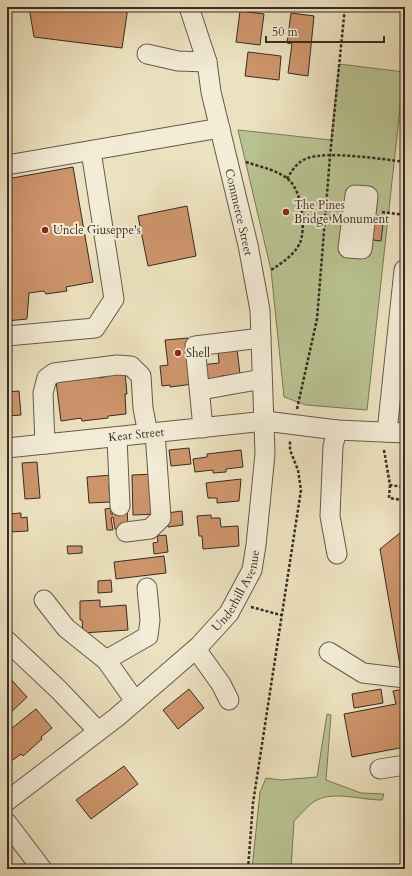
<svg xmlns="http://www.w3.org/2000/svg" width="412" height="876" font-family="Cardo,serif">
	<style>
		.green { fill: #b9c392; stroke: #78785c }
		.building { fill: #ce956c; stroke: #372c25 }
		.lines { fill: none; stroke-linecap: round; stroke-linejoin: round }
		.minor-casing { stroke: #645a4c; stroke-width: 21 }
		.path { stroke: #372c25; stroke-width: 2.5; stroke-dasharray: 3 2; stroke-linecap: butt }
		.minor { stroke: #f3ecd6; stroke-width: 19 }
		.poi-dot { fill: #8f2418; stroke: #f3ecd6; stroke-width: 1.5 }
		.labels { text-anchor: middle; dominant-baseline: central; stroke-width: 4; stroke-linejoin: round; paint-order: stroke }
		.poi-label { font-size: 12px; fill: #372c25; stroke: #f3ecd6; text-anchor: start }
		.street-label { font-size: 12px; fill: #372c25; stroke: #f3ecd6 }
	</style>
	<rect width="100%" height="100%" fill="#ede2c0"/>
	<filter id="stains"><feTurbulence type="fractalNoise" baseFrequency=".005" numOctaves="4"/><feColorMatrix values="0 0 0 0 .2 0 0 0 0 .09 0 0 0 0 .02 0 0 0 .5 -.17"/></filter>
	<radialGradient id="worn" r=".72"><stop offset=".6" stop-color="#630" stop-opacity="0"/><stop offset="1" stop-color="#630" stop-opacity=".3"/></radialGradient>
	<!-- green -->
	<path class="green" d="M339 64 404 72 367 410 306 405 284 397 271 270 238 130 331 140Z
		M327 714 331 715 326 780 361 793 384 794 382 800C362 800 334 791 317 800 309 804 301 814 294 821L291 869H252L260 792 266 778 281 780 317 777Z"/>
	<!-- building -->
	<path class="building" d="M29 7H128L122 48 34 37Z
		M240 11 264 14 260 45 236 42Z
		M291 13 314 16 308 76 288 73 292 44 287 43Z
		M248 52 281 56 279 80 245 76Z
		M73 167 93 282 66 287 67 291 46 294 44 291 29 293 27 319 7 321V179Z
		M187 206 196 256 148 266 138 216Z
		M369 215 384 216 381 241 366 239Z
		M188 338 193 384 170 387V385L162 386 160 366 168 365 165 340Z
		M237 349 240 374 221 376 222 384 203 386 201 365 219 363 218 351Z
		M125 373 127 394H125L126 414 108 416V418L82 421 81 418 61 421 56 381 72 379 73 380H79V378L99 376V378L105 377 104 375Z
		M19 391 21 415 7 416V392Z
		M189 448 191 464 171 466 169 450Z
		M241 450 243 467 226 469V472L213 473V470L195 472 193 459 207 457V454Z
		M37 462 40 498 25 499 22 463Z
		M154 474 157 514 133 515 132 475Z
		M112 475 113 485H109L110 502 89 503 87 477Z
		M241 479 239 501 217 503V498H208L206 483Z
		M111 508V514H113V509L127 508 128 527 115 529 113 517 111 518 113 530H107L105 509Z
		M182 511 183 525 168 527 167 513Z
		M21 513V518L27 517 28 531 9 532 8 514Z
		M211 515V518H220L221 527 238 526 239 546 203 549 202 536H199L197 516Z
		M405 529V670L401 671 380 549Z
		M166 535 168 552 154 554 153 543 158 542 157 536Z
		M67 546H82V553L68 554Z
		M164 556 166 573 116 579 114 562Z
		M111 580 112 592 98 593V581Z
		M100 600V607L126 605 128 630 83 633 82 620H80V601Z
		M7 675 27 697 7 716Z
		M189 689 204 708 178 729 163 710Z
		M381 689 383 703 354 708 352 694Z
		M405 689V747L352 757 344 714 396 704 393 691Z
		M36 709 52 728 41 737 42 739 23 756 21 754 10 762 7 758V732Z
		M124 766 138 784 91 819 76 800Z"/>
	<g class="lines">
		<defs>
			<g id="minor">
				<path d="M147 54 178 61 207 62"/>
				<path d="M7 165 220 128"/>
				<path d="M355 195 368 196 362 249 348 248Z"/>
				<path d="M7 336 95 328 114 299 91 151"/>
				<path d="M201 390 262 379"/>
				<path d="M203 428 195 346 261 338"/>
				<path d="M337 430 333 446 330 516 337 554"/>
				<path d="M387 432 404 270"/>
				<path d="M117 438 120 506"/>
				<path d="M45 444 43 393 47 378 54 373 117 365 131 366 141 376 143 408 148 434"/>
				<path id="s1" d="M7 448 265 421 337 430 405 433"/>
				<path d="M126 532 150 529 161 518 155 433"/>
				<path d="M44 600 66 628 106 660 135 701"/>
				<path d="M7 641 59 690 98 731"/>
				<path d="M196 649 221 684 229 700"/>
				<path d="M329 652 363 673 405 678"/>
				<path d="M106 660 148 636 150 620 147 588"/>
				<path d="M380 769 405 765"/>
				<path id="s2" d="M7 801 117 717 199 646 229 613 252 570 256 545 265 454 260 310 248 245 211 92 207 62 189 7"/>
				<path d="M7 823 42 869"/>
			</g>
		</defs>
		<!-- minor casing -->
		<use href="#minor" class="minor-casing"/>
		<!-- path -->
		<path class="path" d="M246 162C260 167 279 170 290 181 302 193 306 228 300 243 294 255 282 263 271 270
			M287 179C292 170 298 161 308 158 328 151 383 159 405 162
			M382 212 405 215
			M303 216 335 219
			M297 409 317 319 330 156 345 7
			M384 450 390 485 403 487 402 500 405 504
			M390 485 389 498 402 500
			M251 607 281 615
			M248 869 253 803 301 490 298 470 290 450V441"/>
		<!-- minor -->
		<use href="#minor" class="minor"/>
	</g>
	<!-- markers -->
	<g class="poi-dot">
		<circle cx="286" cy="212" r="4"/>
		<circle cx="45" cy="230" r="4"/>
		<circle cx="178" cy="353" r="4"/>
	</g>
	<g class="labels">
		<!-- poi labels -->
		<g class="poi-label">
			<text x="294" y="205">The Pines<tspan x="294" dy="14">Bridge Monument</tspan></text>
			<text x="53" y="230">Uncle Giuseppe's</text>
			<text x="186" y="353">Shell</text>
		</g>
		<!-- street labels -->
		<g class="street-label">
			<text transform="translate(239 212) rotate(77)">Commerce Street</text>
			<text stroke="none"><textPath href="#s1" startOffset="130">Kear Street</textPath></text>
			<text stroke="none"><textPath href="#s2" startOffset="315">Underhill Avenue</textPath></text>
		</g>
	</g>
	<!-- margin -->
	<rect width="412" height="876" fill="none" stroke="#ede2c0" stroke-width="24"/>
	<rect x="8" y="8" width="396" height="860" fill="none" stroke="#372c25" stroke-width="2"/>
	<rect x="12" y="12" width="388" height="852" fill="none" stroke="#372c25"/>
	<!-- scale -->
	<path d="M266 36v6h118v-6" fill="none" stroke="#372c25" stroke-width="2"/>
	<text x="272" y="36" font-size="12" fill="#372c25" stroke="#f3ecd6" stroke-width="3" paint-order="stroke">50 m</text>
	<rect width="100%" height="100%" filter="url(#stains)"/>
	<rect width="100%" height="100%" fill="url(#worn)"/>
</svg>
